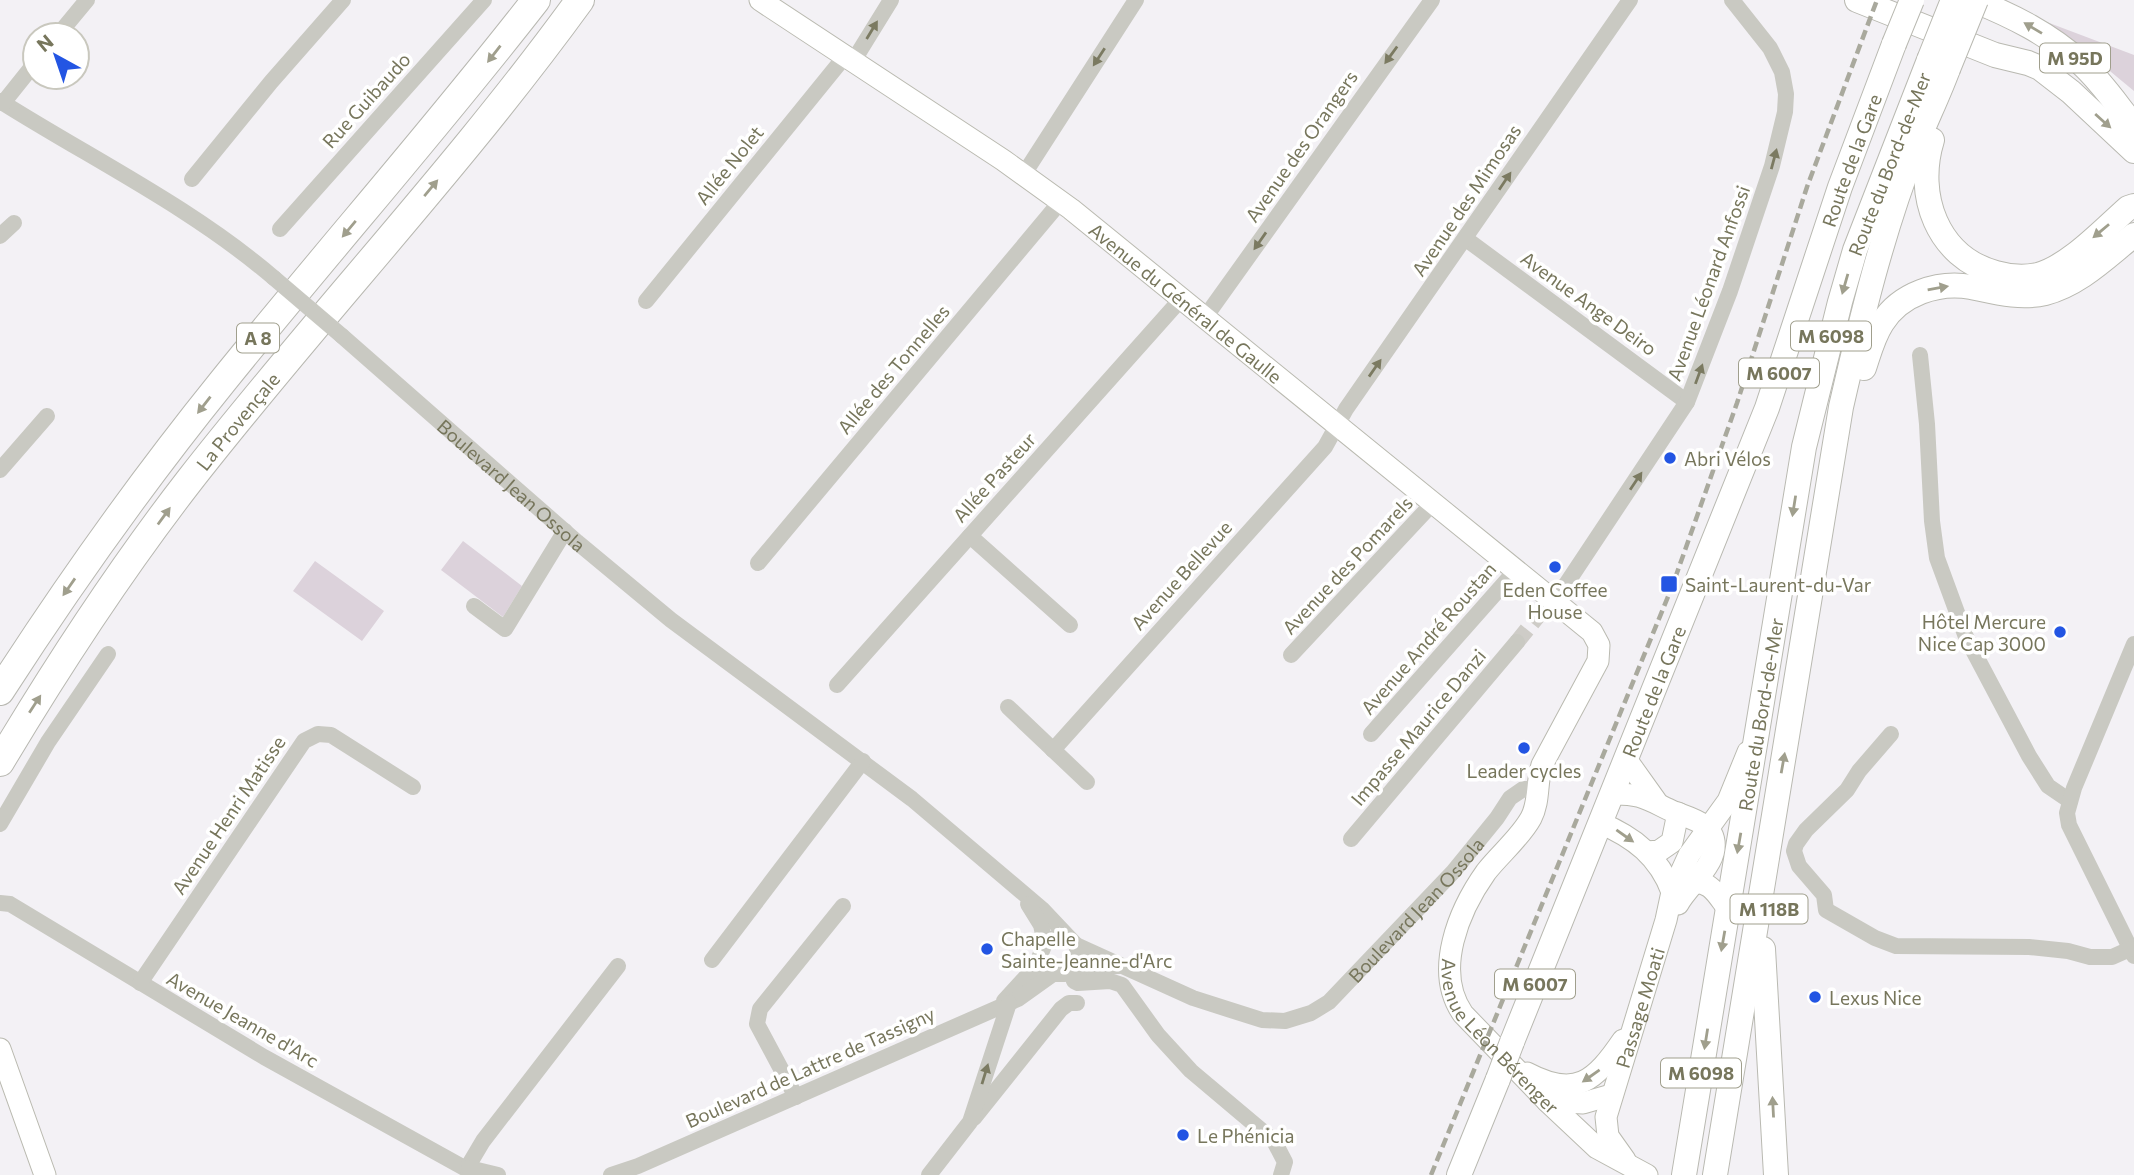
<svg xmlns="http://www.w3.org/2000/svg" width="2134" height="1175" font-family="Commissioner,sans-serif">
	<style>
		.green { fill: #dcd2db }
		.lines { fill: none; stroke-linecap: round; stroke-linejoin: round }
		.minor-tunnel { stroke: #ceccc7; stroke-width: 16; stroke-dasharray: 16 8; stroke-linecap: butt }
		.secondary-casing { stroke: #babab0; stroke-width: 23 }
		.primary-casing { stroke: #b9b9b1; stroke-width: 26 }
		.motorway-casing { stroke: #b8b8b1; stroke-width: 30 }
		.minor { stroke: #c9c9c2; stroke-width: 16 }
		.secondary { stroke: #fff; stroke-width: 21 }
		.primary { stroke: #fff; stroke-width: 24 }
		.motorway { stroke: #fff; stroke-width: 28 }
		.rail { stroke: #a9a99d; stroke-width: 4.5; stroke-dasharray: 10 5; stroke-linecap: butt }
		.primary-bridge-casing { stroke: #b9b9b1; stroke-width: 26; stroke-linecap: butt }
		.minor-bridge { stroke: #c9c9c2; stroke-width: 16 }
		.primary-bridge { stroke: #fff; stroke-width: 24 }
		.oneway { fill: #a09f8d }
		.oneway2 { fill: #7b7a61 }
		.poi-dot { fill: #2355e3; stroke: #fff; stroke-width: 2.5 }
		.labels { text-anchor: middle; dominant-baseline: central; stroke-width: 7; stroke-linejoin: round; paint-order: stroke }
		.shield { fill: #fff; stroke: #a09f8d; stroke-width: 2 }
		.shield-label { font-size: 18px; font-weight: bold; fill: #77765c }
		.street-label { font-size: 19px; fill: #77765c; stroke: #fff }
		.poi-label { font-size: 19px; fill: #77765c; stroke: #fff; text-anchor: start }
	</style>
	<rect width="100%" height="100%" fill="#f3f1f5"/>
	<!-- green -->
	<path class="green" d="M2044 21 2134 55V91L2070 38Z
		M463 541 522 586 503 617 441 570Z
		M315 561 384 611 362 641 293 591Z"/>
	<g class="lines">
		<!-- minor-tunnel -->
		<path class="minor-tunnel" d="M1517 642 1542 611"/>
		<defs>
			<g id="secondary">
				<path id="s3" d="M760 0 1003 160 1071 209 1592 632 1599 645 1598 661 1542 765C1536 783 1540 801 1531 818 1520 838 1500 854 1486 872 1459 910 1433 971 1463 1014L1547 1101 1597 1148 1647 1175"/>
				<path d="M1626 759 1656 801"/>
				<path d="M1611 794C1642 793 1648 800 1674 812 1692 819 1717 824 1714 849 1712 868 1687 887 1678 904"/>
				<path d="M1600 823C1634 837 1659 857 1672 892"/>
				<path d="M1648 852 1659 851 1672 842 1678 813"/>
				<path d="M1691 883C1711 880 1717 895 1728 909"/>
				<path d="M0 1049 45 1175"/>
				<path d="M1527 1073C1576 1099 1595 1081 1623 1040"/>
				<path d="M1547 1101 1583 1103 1611 1095"/>
				<path id="s4" d="M1625 1160 1608 1136 1606 1117 1666 920 1672 892 1689 855 1728 801 1748 752"/>
			</g>
			<g id="primary">
				<path d="M1857 0 1995 55 2028 63 2040 68 2071 92 2134 151"/>
				<path d="M1973 0C2013 16 2049 34 2081 63 2101 81 2117 105 2134 126"/>
				<path d="M1932 140C1915 195 1937 257 1996 273 2010 277 2024 278 2038 275 2070 266 2103 230 2128 208L2134 206"/>
				<path d="M1864 368C1869 353 1873 337 1882 323 1900 294 1938 281 1971 287 1995 292 2020 299 2045 293 2080 284 2107 256 2134 235"/>
				<path d="M1763 949 1776 1175"/>
				<path id="s5" d="M1512 1042 1767 408 1840 187 1894 44"/>
				<path d="M1459 1175 1498 1079"/>
				<path id="s6" d="M1684 1175 1804 447 1840 302 1855 250 1929 60"/>
				<path d="M1715 1175 1841 407C1861 320 1882 232 1915 148 1925 122 1938 96 1948 69"/>
			</g>
			<g id="motorway">
				<path d="M0 691C69 584 143 480 223 381 326 253 435 130 536 0"/>
				<path id="s7" d="M0 762C58 665 120 570 189 481 316 318 459 167 580 0"/>
			</g>
		</defs>
		<!-- secondary casing -->
		<use href="#secondary" class="secondary-casing"/>
		<!-- primary casing -->
		<use href="#primary" class="primary-casing"/>
		<!-- motorway casing -->
		<use href="#motorway" class="motorway-casing"/>
		<!-- minor -->
		<g class="minor">
			<path d="M58 35 87 0"/>
			<path d="M854 60 891 0"/>
			<path d="M0 101C92 159 191 207 274 278"/>
			<path d="M3 103 35 63"/>
			<path d="M1024 174 1136 0"/>
			<path d="M192 179 271 82 343 0"/>
			<path d="M280 229 484 0"/>
			<path d="M0 236 14 223"/>
			<path d="M1466 239 1687 402"/>
			<path d="M646 301 846 55"/>
			<path d="M1206 316 1432 0"/>
			<path id="s1" d="M342 336 577 542 671 620 912 799 1042 909 1076 945 1079 956 1075 968 1065 974H1053L1047 971 1040 957"/>
			<path d="M1920 355 1927 424 1932 521 1937 558 1966 637 2029 756 2048 786 2070 801"/>
			<path d="M0 470 47 416"/>
			<path d="M970 536 1070 625"/>
			<path d="M758 563 1061 201"/>
			<path d="M1555 601 1687 402 1730 291 1772 166 1785 112 1786 94 1782 72 1770 48 1732 0"/>
			<path d="M474 606 505 629 565 531"/>
			<path d="M2134 644 2074 788 2067 813 2069 825 2134 956"/>
			<path d="M1291 655 1433 503"/>
			<path d="M837 685 1182 298"/>
			<path d="M1008 707 1087 782"/>
			<path d="M1371 734 1516 570"/>
			<path d="M1891 734 1859 771 1847 790 1806 830 1796 844 1794 851 1799 866 1824 895 1826 910 1875 938 1896 946 2029 947 2068 951 2090 957H2112L2130 949"/>
			<path d="M1053 750 1325 447 1346 409 1630 0"/>
			<path d="M0 824 48 742 108 654"/>
			<path d="M1351 839 1517 642"/>
			<path d="M0 903 10 904 20 910 264 1057 477 1175"/>
			<path d="M1028 904 1041 925 1045 943"/>
			<path id="s2" d="M1076 945 1193 998 1262 1020 1285 1021 1311 1013 1329 1002 1453 872 1497 818 1510 798 1523 789H1536"/>
			<path d="M712 960 863 761"/>
			<path d="M1075 968 1119 966"/>
			<path d="M1071 972 1074 981 1078 983 1110 981 1122 985 1158 1035 1191 1071 1274 1141 1285 1162 1281 1175"/>
			<path d="M140 983 304 741 318 734 331 735 413 787"/>
			<path d="M1004 1001 1036 966 1045 943 1056 937 1069 939"/>
			<path d="M796 1097 757 1024 760 1009 843 906"/>
			<path d="M974 1118 1061 1009 1069 1003H1077"/>
			<path d="M467 1168 483 1141 618 966"/>
			<path d="M469 1168 498 1175"/>
			<path d="M611 1175 638 1166 1018 999 1053 974"/>
			<path d="M929 1175 970 1122 1009 1003"/>
		</g>
		<!-- secondary -->
		<use href="#secondary" class="secondary"/>
		<!-- primary -->
		<use href="#primary" class="primary"/>
		<!-- motorway -->
		<use href="#motorway" class="motorway"/>
		<!-- rail -->
		<path class="rail" d="M1431 1175 1672 587 1737 403 1807 187 1877 0"/>
		<defs>
			<path id="primary-bridge" d="M1894 44 1912 0
				M1929 60 1953 0
				M1948 69 1976 0
				M1498 1079 1512 1042"/>
		</defs>
		<!-- primary-bridge casing -->
		<use href="#primary-bridge" class="primary-bridge-casing"/>
		<!-- minor-bridge -->
		<path class="minor-bridge" d="M274 278 342 336"/>
		<!-- primary-bridge -->
		<use href="#primary-bridge" class="primary-bridge"/>
	</g>
	<!-- one-way arrows -->
	<defs><path id="oneway-solid" d="M-6-.8H1V-3.2L6.5 0L1 3.2V.8H-6Z" transform="scale(1.75)"/></defs>
	<g class="oneway">
		<use href="#oneway-solid" transform="translate(2033 28) rotate(-149)"/>
		<use href="#oneway-solid" transform="translate(494 54) rotate(128)"/>
		<use href="#oneway-solid" transform="translate(2103 121) rotate(42)"/>
		<use href="#oneway-solid" transform="translate(431 188) rotate(-50)"/>
		<use href="#oneway-solid" transform="translate(349 229) rotate(130)"/>
		<use href="#oneway-solid" transform="translate(2101 231) rotate(140)"/>
		<use href="#oneway-solid" transform="translate(1845 284) rotate(106)"/>
		<use href="#oneway-solid" transform="translate(1938 288) rotate(-10)"/>
		<use href="#oneway-solid" transform="translate(204 405) rotate(128)"/>
		<use href="#oneway-solid" transform="translate(1794 506) rotate(99)"/>
		<use href="#oneway-solid" transform="translate(164 516) rotate(-54)"/>
		<use href="#oneway-solid" transform="translate(69 587) rotate(125)"/>
		<use href="#oneway-solid" transform="translate(35 704) rotate(-57)"/>
		<use href="#oneway-solid" transform="translate(1783 763) rotate(-80)"/>
		<use href="#oneway-solid" transform="translate(1625 836) rotate(35)"/>
		<use href="#oneway-solid" transform="translate(1739 843) rotate(100)"/>
		<use href="#oneway-solid" transform="translate(1723 941) rotate(100)"/>
		<use href="#oneway-solid" transform="translate(1706 1039) rotate(99)"/>
		<use href="#oneway-solid" transform="translate(1591 1076) rotate(145)"/>
		<use href="#oneway-solid" transform="translate(1773 1107) rotate(-93)"/>
	</g>
	<g class="oneway2">
		<use href="#oneway-solid" transform="translate(872 30) rotate(-59)"/>
		<use href="#oneway-solid" transform="translate(1391 55) rotate(126)"/>
		<use href="#oneway-solid" transform="translate(1099 57) rotate(123)"/>
		<use href="#oneway-solid" transform="translate(1774 159) rotate(-75)"/>
		<use href="#oneway-solid" transform="translate(1505 181) rotate(-56)"/>
		<use href="#oneway-solid" transform="translate(1260 241) rotate(125)"/>
		<use href="#oneway-solid" transform="translate(1375 368) rotate(-55)"/>
		<use href="#oneway-solid" transform="translate(1699 374) rotate(-70)"/>
		<use href="#oneway-solid" transform="translate(1636 481) rotate(-56)"/>
		<use href="#oneway-solid" transform="translate(985 1074) rotate(-73)"/>
	</g>
	<!-- markers -->
	<g class="poi-dot">
		<circle cx="1670" cy="458" r="7"/>
		<circle cx="1555" cy="567" r="7"/>
		<rect x="1660" y="575" width="18" height="18" rx="3.5"/>
		<circle cx="2060" cy="632" r="7"/>
		<circle cx="1524" cy="748" r="7"/>
		<circle cx="987" cy="949" r="7"/>
		<circle cx="1815" cy="997" r="7"/>
		<circle cx="1183" cy="1135" r="7"/>
	</g>
	<g class="labels">
		<!-- shield labels -->
		<g class="shield">
			<rect x="2040" y="43.5" width="70" height="29" rx="5"/>
			<rect x="1791" y="321.5" width="80" height="29" rx="5"/>
			<rect x="237" y="323.5" width="42" height="29" rx="5"/>
			<rect x="1739" y="358.5" width="80" height="29" rx="5"/>
			<rect x="1730.5" y="894.5" width="77" height="29" rx="5"/>
			<rect x="1495" y="969.5" width="80" height="29" rx="5"/>
			<rect x="1661" y="1058.5" width="80" height="29" rx="5"/>
		</g>
		<g class="shield-label">
			<text x="2075" y="58">M 95D</text>
			<text x="1831" y="336">M 6098</text>
			<text x="258" y="338">A 8</text>
			<text x="1779" y="373">M 6007</text>
			<text x="1769" y="909">M 118B</text>
			<text x="1535" y="984">M 6007</text>
			<text x="1701" y="1073">M 6098</text>
		</g>
		<!-- street labels -->
		<g class="street-label">
			<text transform="translate(366 100) rotate(-48)">Rue Guibaudo</text>
			<text transform="translate(1301 146) rotate(-55)">Avenue des Orangers</text>
			<text stroke="none"><textPath href="#s5" startOffset="945">Route de la Gare</textPath></text>
			<text stroke="none"><textPath href="#s6" startOffset="1034">Route du Bord-de-Mer</textPath></text>
			<text transform="translate(729 165) rotate(-51)">Allée Nolet</text>
			<text transform="translate(1466 200) rotate(-56)">Avenue des Mimosas</text>
			<text transform="translate(1708 283) rotate(-70)">Avenue Léonard Anfossi</text>
			<text stroke="none"><textPath href="#s3" startOffset="523">Avenue du Général de Gaulle</textPath></text>
			<text transform="translate(1589 303) rotate(36)">Avenue Ange Deiro</text>
			<text transform="translate(893 369) rotate(-50)">Allée des Tonnelles</text>
			<text stroke="none"><textPath href="#s7" startOffset="416">La Provençale</textPath></text>
			<text transform="translate(994 477) rotate(-48)">Allée Pasteur</text>
			<text stroke="none"><textPath href="#s1" startOffset="226">Boulevard Jean Ossola</textPath></text>
			<text transform="translate(1347 565) rotate(-47)">Avenue des Pomarels</text>
			<text transform="translate(1181 575) rotate(-48)">Avenue Bellevue</text>
			<text transform="translate(1428 638) rotate(-49)">Avenue André Roustan</text>
			<text stroke="none"><textPath href="#s5" startOffset="378">Route de la Gare</textPath></text>
			<text stroke="none"><textPath href="#s6" startOffset="467">Route du Bord-de-Mer</textPath></text>
			<text transform="translate(1418 727) rotate(-50)">Impasse Maurice Danzi</text>
			<text transform="translate(228 815) rotate(-56)">Avenue Henri Matisse</text>
			<text stroke="none"><textPath href="#s2" startOffset="399">Boulevard Jean Ossola</textPath></text>
			<text stroke="none"><textPath href="#s4" startOffset="163">Passage Moati</textPath></text>
			<text transform="translate(243 1019) rotate(30)">Avenue Jeanne d'Arc</text>
			<text stroke="none"><textPath href="#s3" startOffset="1510">Avenue Léon Bérenger</textPath></text>
			<text transform="translate(810 1067) rotate(-24)">Boulevard de Lattre de Tassigny</text>
		</g>
		<!-- poi labels -->
		<g class="poi-label">
			<text x="1684" y="458">Abri Vélos</text>
			<text x="1685" y="584">Saint-Laurent-du-Var</text>
			<text x="1555" y="589" text-anchor="middle">Eden Coffee<tspan x="1555" dy="22">House</tspan></text>
			<text x="2046" y="621" text-anchor="end">Hôtel Mercure<tspan x="2046" dy="22">Nice Cap 3000</tspan></text>
			<text x="1524" y="770" text-anchor="middle">Leader cycles</text>
			<text x="1001" y="938">Chapelle<tspan x="1001" dy="22">Sainte-Jeanne-d'Arc</tspan></text>
			<text x="1829" y="997">Lexus Nice</text>
			<text x="1197" y="1135">Le Phénicia</text>
		</g>
	</g>
	<!-- north arrow -->
	<g transform="translate(56 56) rotate(320)"><circle r="33" fill="#ffffff" stroke="#c9c8be" stroke-width="2"/>
	<path d="M0-5L12 26L0 18L-12 26Z" fill="#2355e3"/>
	<text y="-10" font-size="19" font-weight="bold" text-anchor="middle" fill="#77765c">N</text>
	</g>
</svg>
